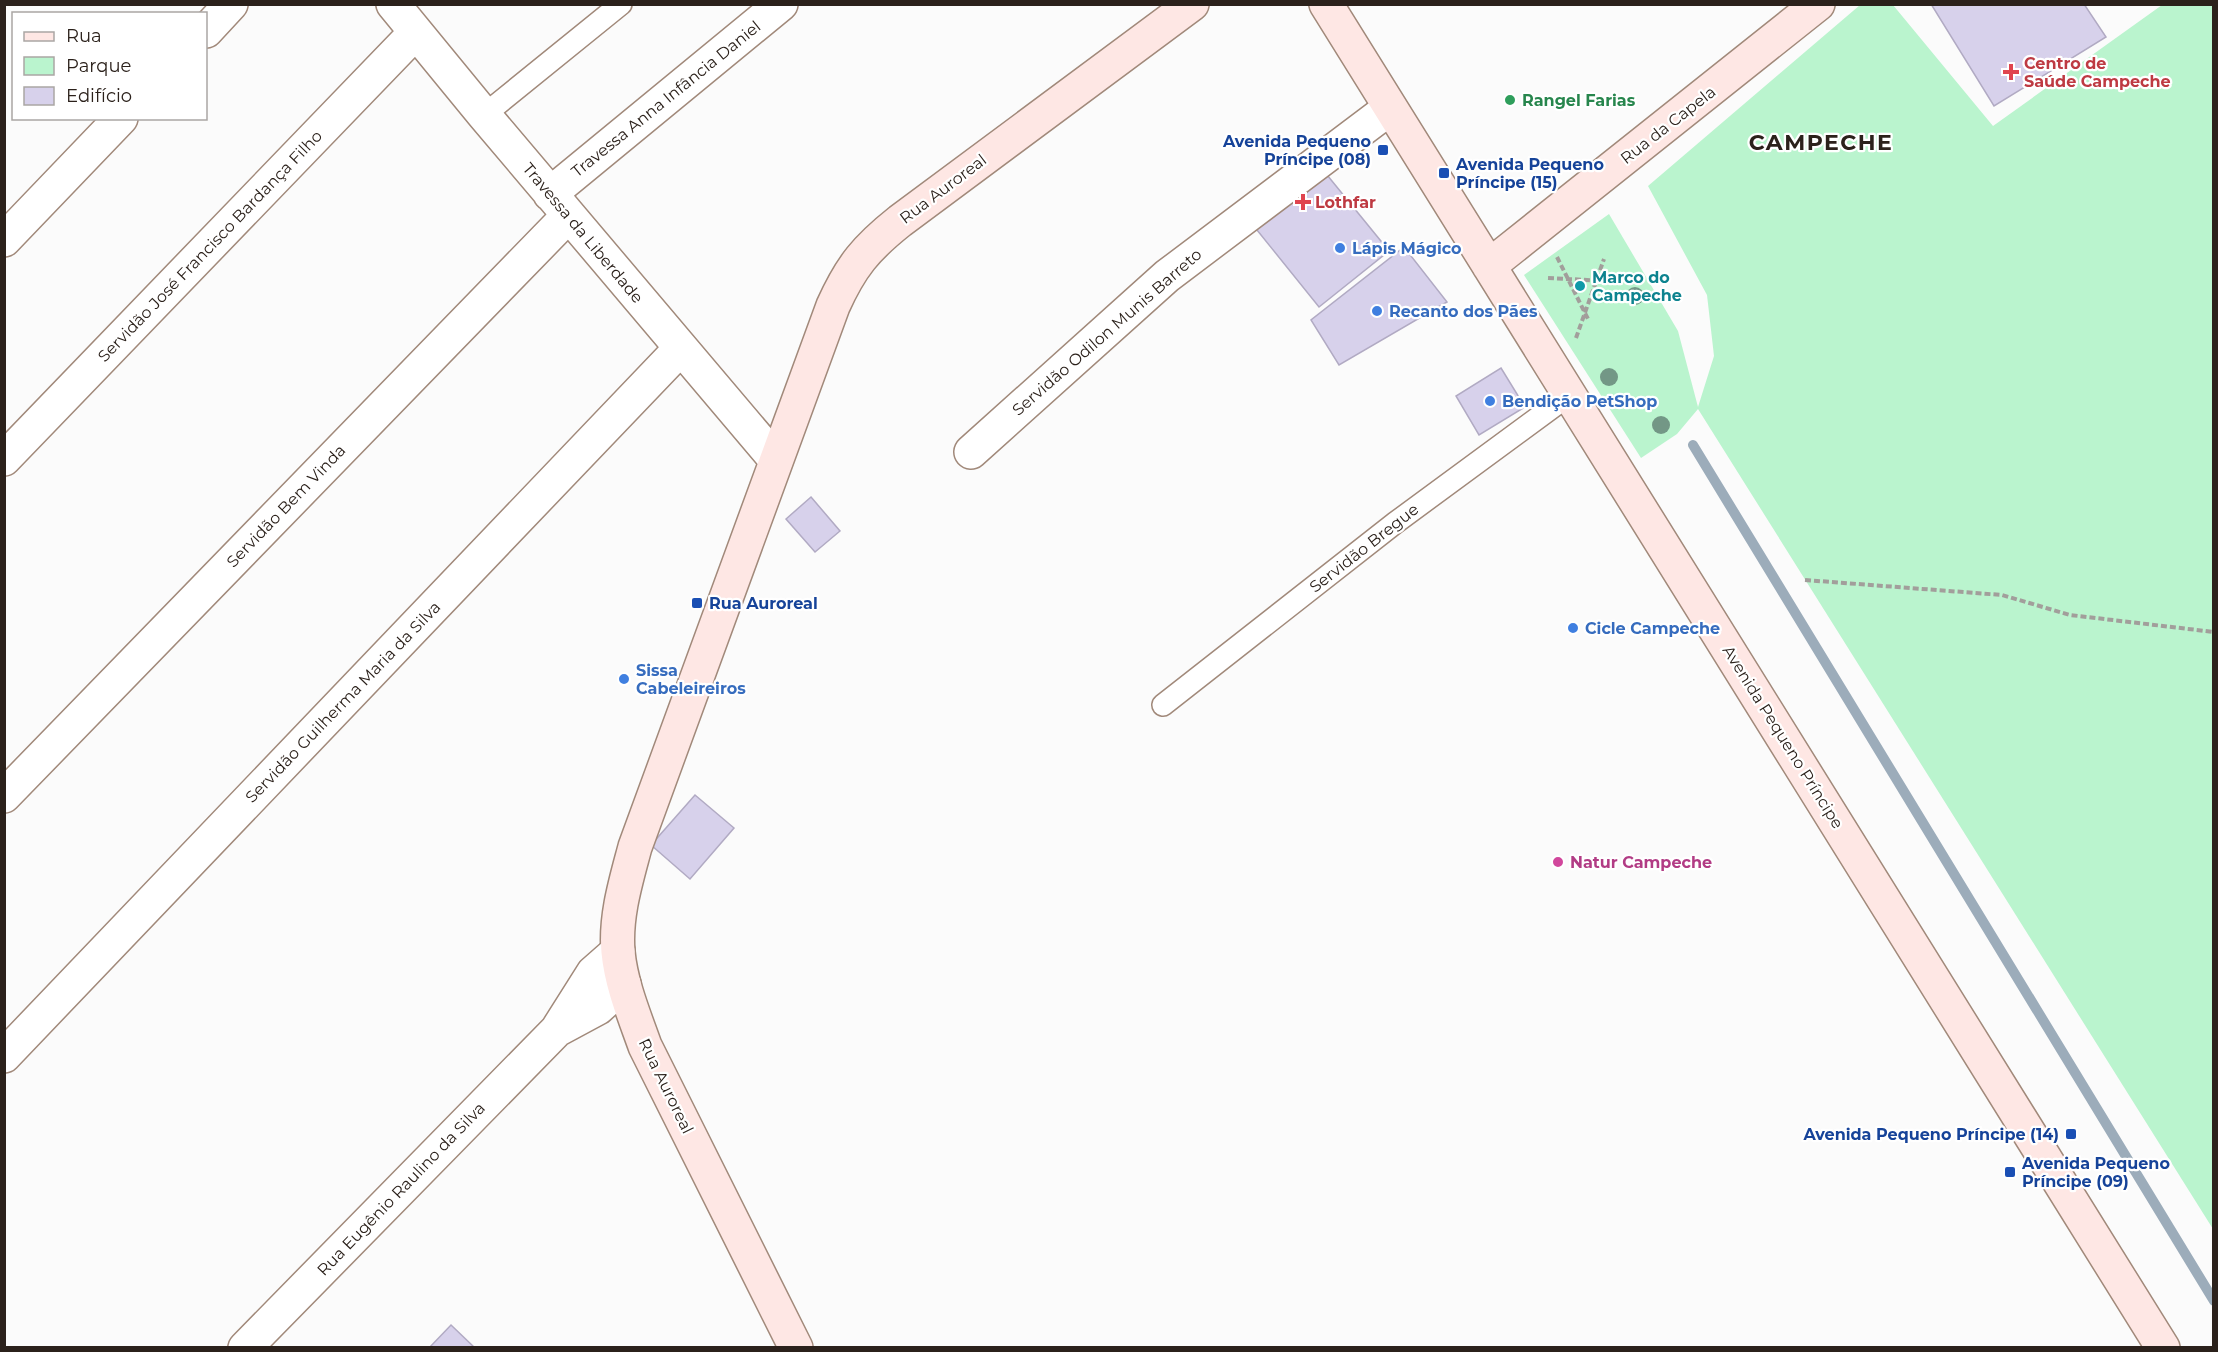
<svg xmlns="http://www.w3.org/2000/svg" width="2218" height="1352" font-family="Montserrat,sans-serif">
	<style>
		.green { fill: #baf4ce }
		.lines { fill: none; stroke-linecap: round; stroke-linejoin: round }
		.stream { stroke: #9cacba; stroke-width: 10 }
		.building { fill: #d7d1eb; stroke: #b1aac3; stroke-width: 1.5 }
		.lane-casing { stroke: #a1897a; stroke-width: 24 }
		.street-casing { stroke: #a1897a; stroke-width: 36 }
		.secondary-casing { stroke: #a1897a; stroke-width: 36 }
		.path { stroke: #a29e9b; stroke-width: 4; stroke-dasharray: 6 3; stroke-linecap: butt }
		.lane { stroke: #fff; stroke-width: 21 }
		.street { stroke: #fff; stroke-width: 33 }
		.secondary { stroke: #fee7e4; stroke-width: 33 }
		.tree { fill: #739786 }
		.health-dot { fill: #e0444e; stroke: #fff; stroke-width: 2 }
		.leisure-dot { fill: #2e9e5b; stroke: #fff; stroke-width: 2 }
		.transit-dot { fill: #1a4fb4; stroke: #fff; stroke-width: 2 }
		.shop-dot { fill: #3f7fe0; stroke: #fff; stroke-width: 2 }
		.culture-dot { fill: #0f9aa8; stroke: #fff; stroke-width: 2 }
		.hotel-dot { fill: #d1479c; stroke: #fff; stroke-width: 2 }
		.labels { text-anchor: middle; dominant-baseline: central; stroke-width: 4.5; stroke-linejoin: round; paint-order: stroke }
		.health-label { font-size: 16px; font-weight: bold; fill: #be3a42; stroke: #fff; text-anchor: start }
		.street-label { font-size: 16px; fill: #2b211b; stroke: #fff }
		.leisure-label { font-size: 16px; font-weight: bold; fill: #27864d; stroke: #fff; text-anchor: start }
		.transit-label { font-size: 16px; font-weight: bold; fill: #164399; stroke: #fff; text-anchor: start }
		.shop-label { font-size: 16px; font-weight: bold; fill: #366cbe; stroke: #fff; text-anchor: start }
		.culture-label { font-size: 16px; font-weight: bold; fill: #0d838f; stroke: #fff; text-anchor: start }
		.hotel-label { font-size: 16px; font-weight: bold; fill: #b23c85; stroke: #fff; text-anchor: start }
		.district-label { font-size: 22px; font-weight: bold; letter-spacing: 1.5px; fill: #2b211b; stroke: #fff }
	</style>
	<rect width="100%" height="100%" fill="#fbfbfb"/>
	<!-- green -->
	<path class="green" d="M1860 5H1893L1993 126 2162 5H2213V1229L1698 409 1677 434 1641 458 1524 275 1609 214 1678 331 1698 407 1714 356 1707 295 1648 186Z"/>
	<g class="lines">
		<!-- stream -->
		<path class="stream" d="M1693 445 2214 1301"/>
	</g>
	<!-- building -->
	<path class="building" d="M1931 4H2084L2106 37 1994 106Z
		M1323 170 1389 251 1319 307 1253 225Z
		M1404 247 1447 302 1339 365 1311 320Z
		M1501 368 1525 407 1479 435 1456 396Z
		M811 497 840 531 815 552 786 519Z
		M695 795 734 828 690 879 651 845Z
		M451 1325 475 1348H429Z"/>
	<g class="lines">
		<defs>
			<path id="lane" d="M484 115 621 4
				M1163 705 1395 523 1569 395"/>
			<path id="street" d="M393 4 484 115 776 460
				M206 31 231 4
				M550 194 781 4
				M4 240 121 118
				M971 452 1167 276 1390 108
				M4 459 415 33
				M4 796 568 216
				M559 1029 598 1008 624 984
				M4 1056 681 348
				M245 1348 557 1030 593 973 618 951"/>
			<path id="secondary" d="M1326 4 2163 1348
				M1489 266 1818 4
				M796 1348 645 1046C634 1015 621 984 618 952 615 916 626 881 635 847L833 306C851 266 866 248 900 221L1192 4"/>
		</defs>
		<!-- lane casing -->
		<use href="#lane" class="lane-casing"/>
		<!-- street casing -->
		<use href="#street" class="street-casing"/>
		<!-- secondary casing -->
		<use href="#secondary" class="secondary-casing"/>
		<!-- path -->
		<path class="path" d="M1557 257 1589 321
			M1548 278 1607 281
			M1576 338 1604 259
			M1805 580 2002 595 2070 615 2214 632"/>
		<!-- lane -->
		<use href="#lane" class="lane"/>
		<!-- street -->
		<use href="#street" class="street"/>
		<!-- secondary -->
		<use href="#secondary" class="secondary"/>
	</g>
	<!-- trees -->
	<g class="tree">
		<circle cx="1635" cy="296" r="9"/>
		<circle cx="1609" cy="377" r="9"/>
		<circle cx="1661" cy="425" r="9"/>
	</g>
	<!-- markers -->
	<g class="health-dot">
		<path d="M2008 63h6v6h6v6h-6v6h-6v-6h-6v-6h6z"/>
		<path d="M1300 193h6v6h6v6h-6v6h-6v-6h-6v-6h6z"/>
	</g>
	<circle class="leisure-dot" cx="1510" cy="100" r="6"/>
	<g class="transit-dot">
		<rect x="1377" y="144" width="12" height="12" rx="3"/>
		<rect x="1438" y="167" width="12" height="12" rx="3"/>
		<rect x="691" y="597" width="12" height="12" rx="3"/>
		<rect x="2065" y="1128" width="12" height="12" rx="3"/>
		<rect x="2004" y="1166" width="12" height="12" rx="3"/>
	</g>
	<g class="shop-dot">
		<circle cx="1340" cy="248" r="6"/>
		<circle cx="1377" cy="311" r="6"/>
		<circle cx="1490" cy="401" r="6"/>
		<circle cx="1573" cy="628" r="6"/>
		<circle cx="624" cy="679" r="6"/>
	</g>
	<circle class="culture-dot" cx="1580" cy="286" r="6"/>
	<circle class="hotel-dot" cx="1558" cy="862" r="6"/>
	<g class="labels">
		<!-- health labels -->
		<g class="health-label">
			<text x="2024" y="63">Centro de<tspan x="2024" dy="18">Saúde Campeche</tspan></text>
			<text x="1315" y="202">Lothfar</text>
		</g>
		<!-- street labels -->
		<g class="street-label">
			<text transform="translate(666 99) rotate(-39)">Travessa Anna Infância Daniel</text>
			<text transform="translate(1668 125) rotate(-38)">Rua da Capela</text>
			<text transform="translate(943 189) rotate(-37)">Rua Auroreal</text>
			<text transform="translate(583 233) rotate(50)">Travessa da Liberdade</text>
			<text transform="translate(210 246) rotate(-46)">Servidão José Francisco Bardança Filho</text>
			<text transform="translate(1107 332) rotate(-41)">Servidão Odilon Munis Barreto</text>
			<text transform="translate(286 506) rotate(-46)">Servidão Bem Vinda</text>
			<text transform="translate(1364 548) rotate(-38)">Servidão Bregue</text>
			<text transform="translate(343 702) rotate(-46)">Servidão Guilherma Maria da Silva</text>
			<text transform="translate(1783 737) rotate(58)">Avenida Pequeno Príncipe</text>
			<text transform="translate(666 1086) rotate(64)">Rua Auroreal</text>
			<text transform="translate(401 1189) rotate(-46)">Rua Eugênio Raulino da Silva</text>
		</g>
		<!-- leisure labels -->
		<g class="leisure-label">
			<text x="1522" y="100">Rangel Farias</text>
		</g>
		<!-- transit labels -->
		<g class="transit-label">
			<text x="1371" y="141" text-anchor="end">Avenida Pequeno<tspan x="1371" dy="18">Príncipe (08)</tspan></text>
			<text x="1456" y="164">Avenida Pequeno<tspan x="1456" dy="18">Príncipe (15)</tspan></text>
			<text x="709" y="603">Rua Auroreal</text>
			<text x="2059" y="1134" text-anchor="end">Avenida Pequeno Príncipe (14)</text>
			<text x="2022" y="1163">Avenida Pequeno<tspan x="2022" dy="18">Príncipe (09)</tspan></text>
		</g>
		<!-- shop labels -->
		<g class="shop-label">
			<text x="1352" y="248">Lápis Mágico</text>
			<text x="1389" y="311">Recanto dos Pães</text>
			<text x="1502" y="401">Bendição PetShop</text>
			<text x="1585" y="628">Cicle Campeche</text>
			<text x="636" y="670">Sissa<tspan x="636" dy="18">Cabeleireiros</tspan></text>
		</g>
		<!-- culture labels -->
		<g class="culture-label">
			<text x="1592" y="277">Marco do<tspan x="1592" dy="18">Campeche</tspan></text>
		</g>
		<!-- hotel labels -->
		<g class="hotel-label">
			<text x="1570" y="862">Natur Campeche</text>
		</g>
		<!-- district labels -->
		<g class="district-label">
			<text x="1821" y="142">CAMPECHE</text>
		</g>
	</g>
	<!-- border -->
	<rect width="2218" height="1352" fill="none" stroke="#2b211b" stroke-width="12"/>
	<!-- legend -->
	<rect x="12" y="12" width="195" height="108" fill="#ffffff" stroke="#aaa6a4" stroke-width="1.5"/>
	<rect x="24" y="32" width="30" height="9" fill="#fee7e4" stroke="#aaa6a4" stroke-width="1.5"/>
	<text x="66" y="42" font-size="18" fill="#2b211b">Rua</text>
	<rect x="24" y="57" width="30" height="18" fill="#baf4ce" stroke="#aaa6a4" stroke-width="1.5"/>
	<text x="66" y="72" font-size="18" fill="#2b211b">Parque</text>
	<rect x="24" y="87" width="30" height="18" fill="#d7d1eb" stroke="#aaa6a4" stroke-width="1.5"/>
	<text x="66" y="102" font-size="18" fill="#2b211b">Edifício</text>
</svg>
